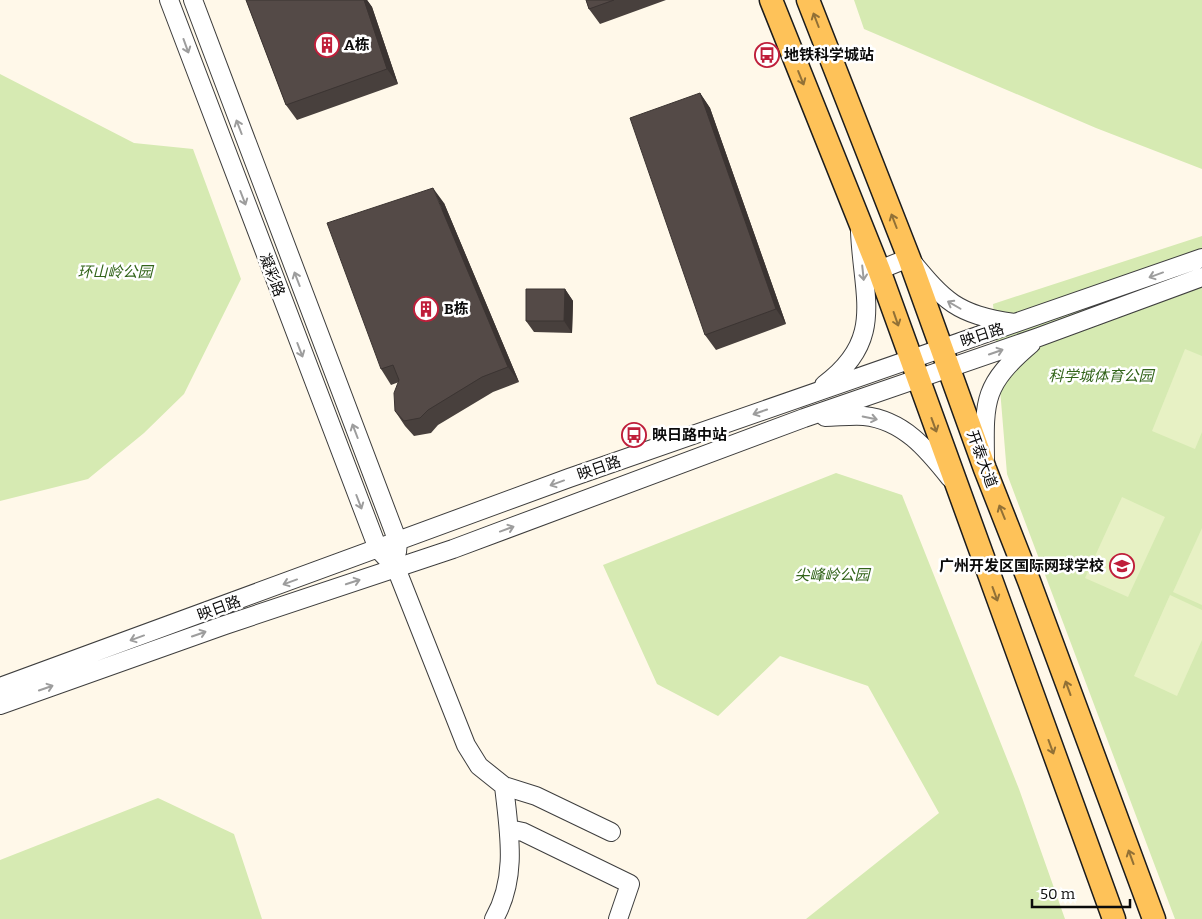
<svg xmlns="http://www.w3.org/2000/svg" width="1202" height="919" font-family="Bitter,'Noto Sans SC',serif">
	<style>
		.green { fill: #d6eab2 }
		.pitch { fill: #e7f1c4 }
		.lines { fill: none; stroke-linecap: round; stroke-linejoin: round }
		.minor-casing { stroke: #3e3e3e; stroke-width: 20 }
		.major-casing { stroke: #1c1c1c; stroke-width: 25 }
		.minor { stroke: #fff; stroke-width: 18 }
		.major { stroke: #fec259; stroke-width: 22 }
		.wall { fill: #48403d }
		.shaded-wall { fill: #3b3432 }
		.building { fill: #544a47; stroke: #3b3432 }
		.oneway { stroke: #917036 }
		.oneway2 { stroke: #9d9d9d }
		.labels { text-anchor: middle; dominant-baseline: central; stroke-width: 5; stroke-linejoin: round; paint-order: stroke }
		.poi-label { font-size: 15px; font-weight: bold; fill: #0b0b0b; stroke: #fff; text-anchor: start }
		.park-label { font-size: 15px; font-style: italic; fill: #32641a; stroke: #fff }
		.street-label { font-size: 15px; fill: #0b0b0b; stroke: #fff }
	</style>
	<rect width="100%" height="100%" fill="#fff8e9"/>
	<!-- green -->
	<path class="green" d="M854 0H1202V169L1096 128 864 29Z
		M0 74 134 143 193 149 241 279 184 394 144 433 88 479 0 501Z
		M1202 236V919H1175L1007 474 993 304Z
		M836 473 902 495 1019 789 1065 919H806L939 813 868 686 780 656 718 716 657 684 603 565Z
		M158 798 234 834 262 919H0V860Z"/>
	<!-- pitch -->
	<path class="pitch" d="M1185 349 1202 356V432L1195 449 1152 431Z
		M1122 497 1165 517 1128 597 1085 578Z
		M1202 528V605L1173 592Z
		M1170 595 1202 610V640L1177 696 1134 676Z"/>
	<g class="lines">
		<defs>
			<path id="minor" d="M169 0 378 549 396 568 466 745 479 766 504 786 536 796 611 832
				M193 0 398 542 397 552
				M879 270 909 258C945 302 956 314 1014 323
				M824 385C885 340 863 298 860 232
				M825 417C837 417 851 415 864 416 903 420 927 449 950 478
				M985 458C984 399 984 384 1031 344
				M0 687 569 478 1202 258
				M0 705 225 625 453 549 804 418 1039 337 1202 277
				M509 829 523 832 630 884 618 919
				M494 919C518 877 509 832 504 786"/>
			<path id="major" d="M771 0 879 270 1114 919
				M808 0 909 258 985 469 1029 581 1154 919"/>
		</defs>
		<!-- minor casing -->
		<use href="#minor" class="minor-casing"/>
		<!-- major casing -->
		<use href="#major" class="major-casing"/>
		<!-- minor -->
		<use href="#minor" class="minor"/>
		<!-- major -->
		<use href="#major" class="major"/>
	</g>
	<!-- wall -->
	<path class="wall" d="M246 0H367L372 7 398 84 297 120 286 105Z
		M586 0H666L600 24 589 9Z
		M700 93 710 108 786 324 716 350 705 335Z
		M444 203 519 382 493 392 438 425 431 433 414 436 405 426 395 411 399 382 391 385 381 369Z
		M565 289 573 301 572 333 534 332 526 321Z"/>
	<!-- shaded-wall -->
	<path class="shaded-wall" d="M364 0H367L372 7 398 84 387 69Z
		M700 93 710 108 786 324 776 309Z
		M433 188 444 203 519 382 508 367Z
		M565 289 573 301 572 333 564 321Z"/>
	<!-- building -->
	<path class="building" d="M246 0H364L387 69 286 105Z
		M586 0H614L589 9Z
		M700 93 776 309 705 335 630 118Z
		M433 188 508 367 482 377 428 410 420 418 404 421 395 411 394 393 399 380 393 365 381 369 327 223Z
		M526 289H565L564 321H526Z"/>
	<!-- one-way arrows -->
	<defs><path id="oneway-shaft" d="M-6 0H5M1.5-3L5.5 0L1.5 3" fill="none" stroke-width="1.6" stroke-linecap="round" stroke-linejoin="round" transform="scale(1.25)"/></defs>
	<g class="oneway">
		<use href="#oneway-shaft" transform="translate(816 20) rotate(-111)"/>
		<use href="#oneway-shaft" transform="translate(801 78) rotate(68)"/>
		<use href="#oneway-shaft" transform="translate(894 221) rotate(-111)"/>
		<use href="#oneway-shaft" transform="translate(896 319) rotate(71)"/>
		<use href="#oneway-shaft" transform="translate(934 425) rotate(70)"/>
		<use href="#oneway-shaft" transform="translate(1002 512) rotate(-112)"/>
		<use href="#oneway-shaft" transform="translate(995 594) rotate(70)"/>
		<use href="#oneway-shaft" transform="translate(1068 688) rotate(-110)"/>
		<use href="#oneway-shaft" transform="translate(1051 747) rotate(70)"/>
		<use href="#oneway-shaft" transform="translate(1131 857) rotate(-110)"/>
	</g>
	<g class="oneway2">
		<use href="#oneway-shaft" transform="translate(186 46) rotate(70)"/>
		<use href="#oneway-shaft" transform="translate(239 127) rotate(-111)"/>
		<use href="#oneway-shaft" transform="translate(243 198) rotate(69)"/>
		<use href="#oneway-shaft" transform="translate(863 273) rotate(84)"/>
		<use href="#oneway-shaft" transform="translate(1156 275) rotate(160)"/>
		<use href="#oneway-shaft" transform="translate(297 279) rotate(-111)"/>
		<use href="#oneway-shaft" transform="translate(954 305) rotate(-150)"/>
		<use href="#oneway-shaft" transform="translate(300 350) rotate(69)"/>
		<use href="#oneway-shaft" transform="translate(996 352) rotate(-19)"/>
		<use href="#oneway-shaft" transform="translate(760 412) rotate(161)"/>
		<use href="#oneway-shaft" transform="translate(870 418) rotate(12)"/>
		<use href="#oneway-shaft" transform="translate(355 431) rotate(-111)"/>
		<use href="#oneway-shaft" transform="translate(557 483) rotate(160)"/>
		<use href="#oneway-shaft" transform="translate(359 502) rotate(69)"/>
		<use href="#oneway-shaft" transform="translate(507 529) rotate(-20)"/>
		<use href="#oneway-shaft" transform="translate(290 582) rotate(160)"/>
		<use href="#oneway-shaft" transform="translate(353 582) rotate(-18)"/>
		<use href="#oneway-shaft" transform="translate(199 634) rotate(-19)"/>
		<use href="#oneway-shaft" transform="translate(137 638) rotate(160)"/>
		<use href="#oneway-shaft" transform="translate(46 688) rotate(-19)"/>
	</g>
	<!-- icons -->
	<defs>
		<symbol id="building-ring" viewBox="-11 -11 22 22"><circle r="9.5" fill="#fff" stroke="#bf1e3a" stroke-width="1.5"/><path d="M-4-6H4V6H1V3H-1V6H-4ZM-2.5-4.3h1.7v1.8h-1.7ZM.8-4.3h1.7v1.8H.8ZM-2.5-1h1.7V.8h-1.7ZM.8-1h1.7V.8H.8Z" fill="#bf1e3a"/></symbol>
		<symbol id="bus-ring" viewBox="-11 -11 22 22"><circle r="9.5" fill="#fff" stroke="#bf1e3a" stroke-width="1.5"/><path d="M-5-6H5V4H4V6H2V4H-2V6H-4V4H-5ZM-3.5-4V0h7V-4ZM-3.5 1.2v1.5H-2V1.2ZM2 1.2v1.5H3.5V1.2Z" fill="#bf1e3a"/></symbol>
		<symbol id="school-ring" viewBox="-11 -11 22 22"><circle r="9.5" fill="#fff" stroke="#bf1e3a" stroke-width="1.5"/><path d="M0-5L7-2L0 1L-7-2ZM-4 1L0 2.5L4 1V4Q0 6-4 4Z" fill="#bf1e3a"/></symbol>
	</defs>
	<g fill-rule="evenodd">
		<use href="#building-ring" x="313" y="31" width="28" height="28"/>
		<use href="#bus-ring" x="753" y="41" width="28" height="28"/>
		<use href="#building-ring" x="412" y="295" width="28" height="28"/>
		<use href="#bus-ring" x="620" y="421" width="28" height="28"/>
		<use href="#school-ring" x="1108" y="552" width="28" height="28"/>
	</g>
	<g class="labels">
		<!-- poi labels -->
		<g class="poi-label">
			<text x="344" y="45">A栋</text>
			<text x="784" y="55">地铁科学城站</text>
			<text x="444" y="309">B栋</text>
			<text x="652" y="435">映日路中站</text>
			<text x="1104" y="566" text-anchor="end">广州开发区国际网球学校</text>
		</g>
		<!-- park labels -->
		<g class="park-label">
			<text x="115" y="272">环山岭公园</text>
			<text x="1101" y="376">科学城体育公园</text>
			<text x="832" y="575">尖峰岭公园</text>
		</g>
		<!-- street labels -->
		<g class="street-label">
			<text transform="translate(272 275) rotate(69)">凝彩路</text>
			<text transform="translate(982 335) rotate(-18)">映日路</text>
			<text transform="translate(982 459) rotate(70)">开泰大道</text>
			<text transform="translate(599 468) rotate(-19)">映日路</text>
			<text transform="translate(219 608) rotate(-20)">映日路</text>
		</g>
	</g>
	<!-- scale -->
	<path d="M1032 899v8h98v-8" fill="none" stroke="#0b0b0b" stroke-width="2.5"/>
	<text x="1040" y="899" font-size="15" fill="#0b0b0b" stroke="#ffffff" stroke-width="4" paint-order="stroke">50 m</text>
</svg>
